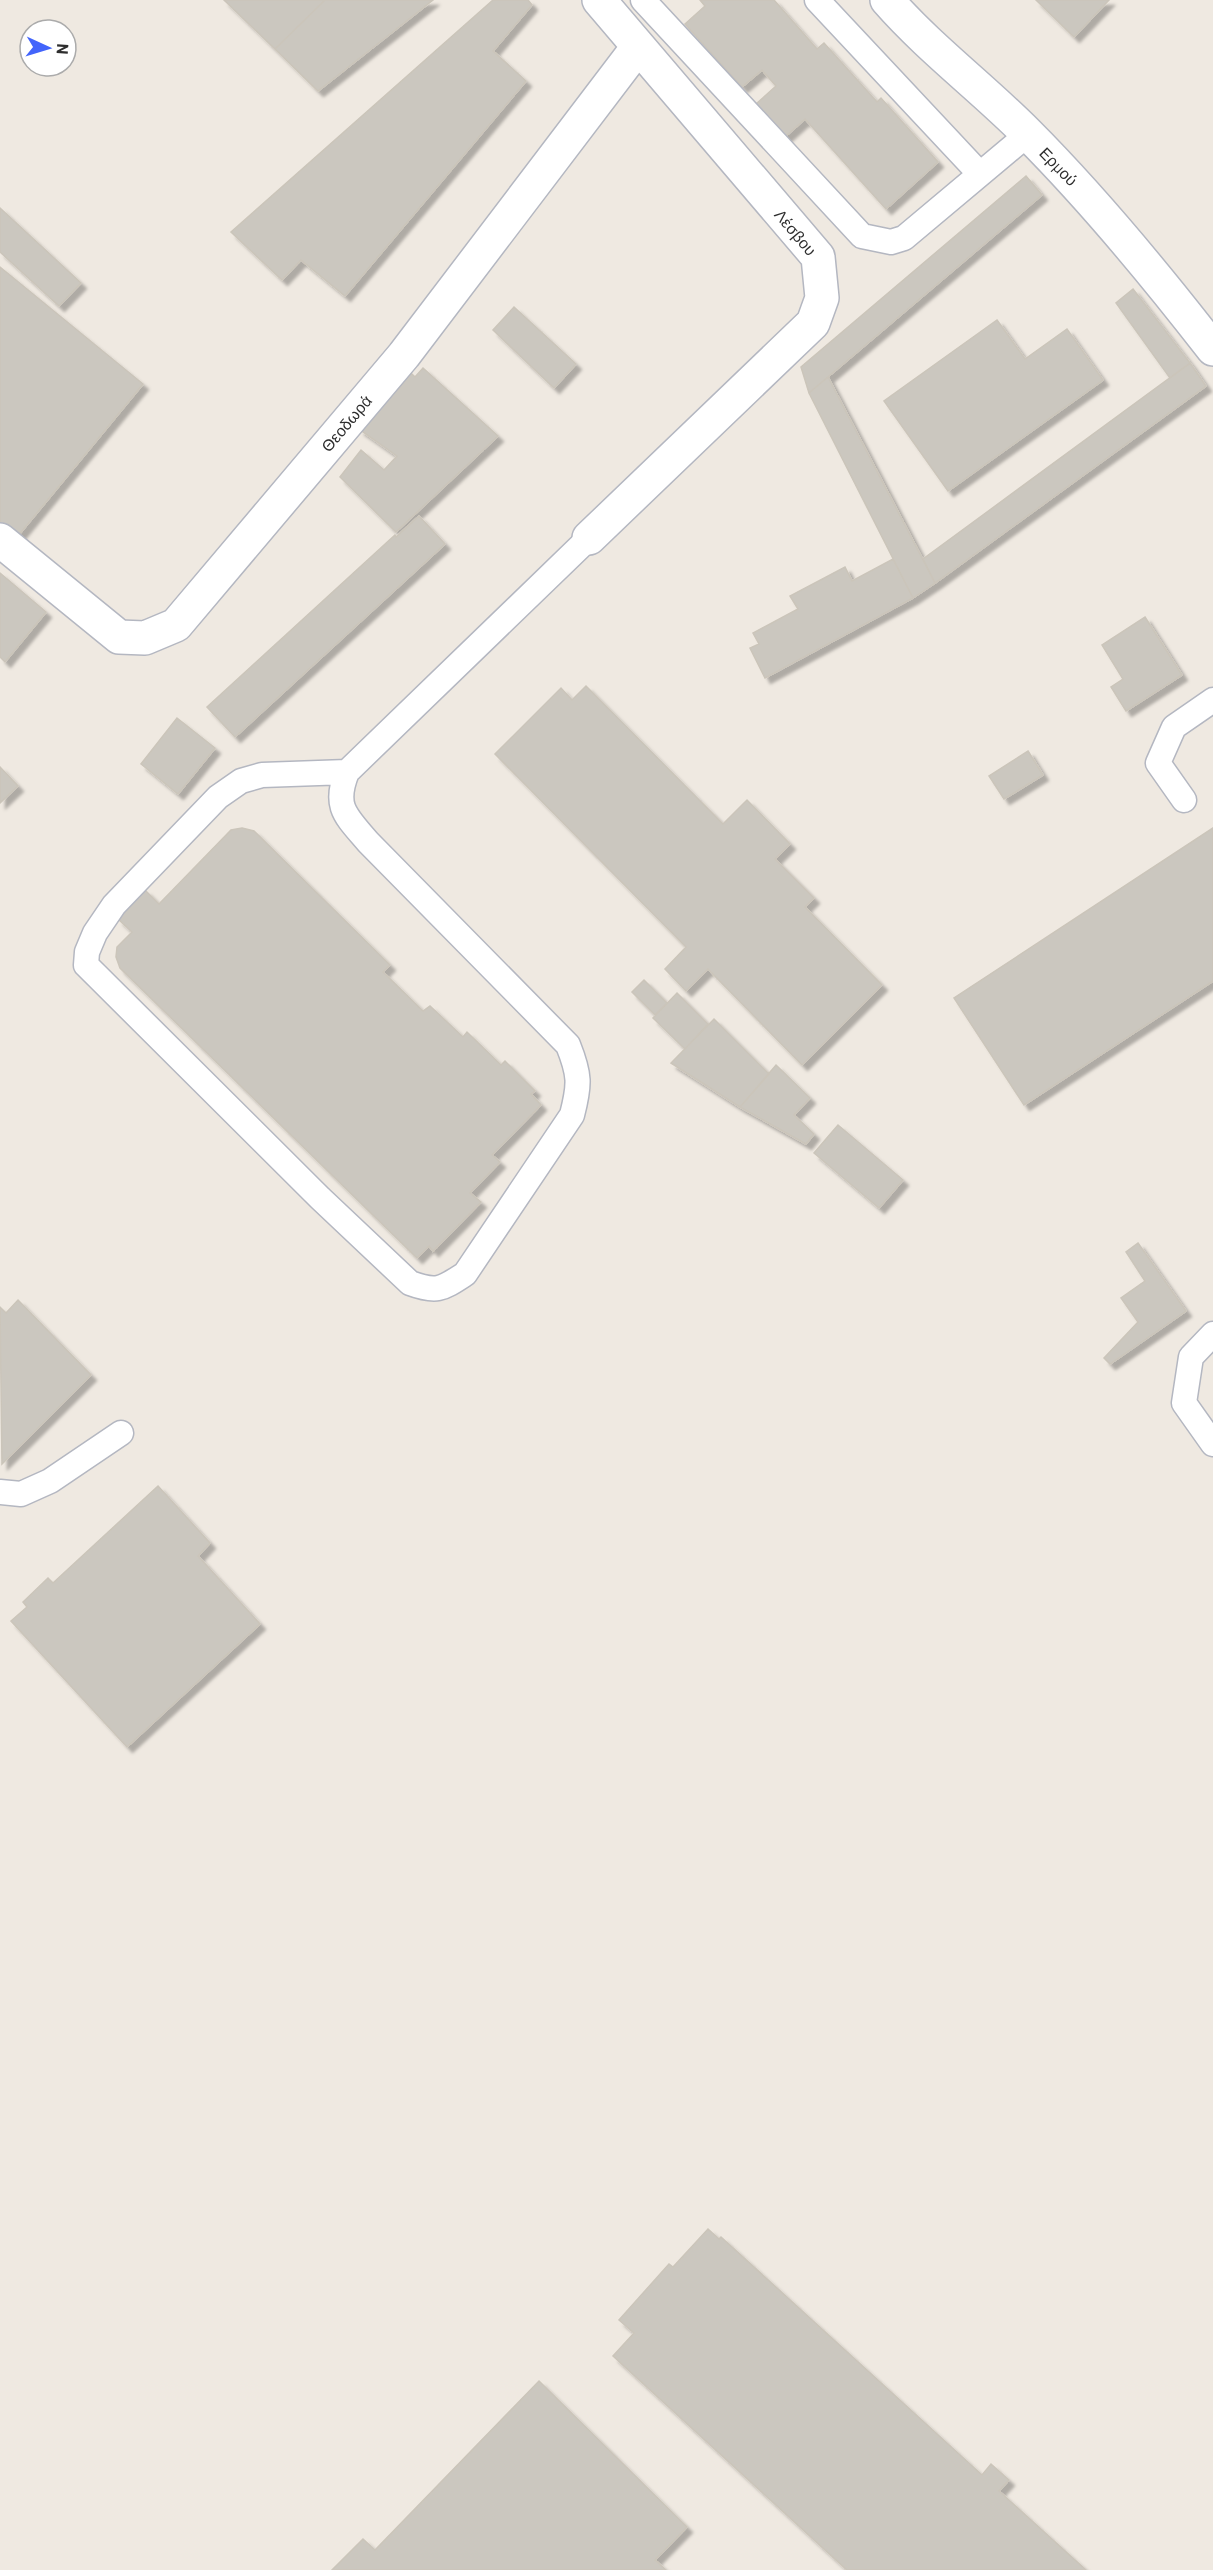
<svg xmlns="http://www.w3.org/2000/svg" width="1213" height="2570" font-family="Barlow,sans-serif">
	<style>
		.building { fill: #cbc7bf; stroke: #cbc5ba; stroke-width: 1.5; filter: url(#shadow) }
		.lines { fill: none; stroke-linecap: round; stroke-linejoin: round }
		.lane-casing { stroke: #b4b7c1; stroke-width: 27 }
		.street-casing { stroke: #b4b7c1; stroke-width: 36 }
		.secondary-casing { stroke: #b4b7c1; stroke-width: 36 }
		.lane { stroke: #fff; stroke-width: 24 }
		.street { stroke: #fff; stroke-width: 33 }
		.secondary { stroke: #fff; stroke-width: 33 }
		.labels { text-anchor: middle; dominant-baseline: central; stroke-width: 6; stroke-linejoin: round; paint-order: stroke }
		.street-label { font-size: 16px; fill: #2e2e2e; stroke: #fff }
	</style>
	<defs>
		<filter id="shadow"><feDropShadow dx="5.5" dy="5.5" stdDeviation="1.5" flood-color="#0004"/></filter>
	</defs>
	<rect width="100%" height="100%" fill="#efe9e1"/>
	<!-- building -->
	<path class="building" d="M224 0H325L275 49Z
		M325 0H433L318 91 275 49Z
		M493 0H528L532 5 493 51 526 81 345 296 301 260 282 280 231 232Z
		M700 0H774L817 49 824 43 877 102 881 98 938 162 886 209 805 119 785 137 756 104 776 86 762 70 742 87 685 24 705 6Z
		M1036 0H1109L1074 37Z
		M1026 176 1042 195 809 393 801 367Z
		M0 208 81 283 59 306 0 252Z
		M0 267 143 384 13 542 0 531Z
		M1133 289 1190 363 1170 378 1116 303Z
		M514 307 576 364 554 388 493 330Z
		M997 320 1025 359 1067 329 1103 380 948 491 884 401Z
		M1190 363 1206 386 935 583 923 559Z
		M423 368 498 436 396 532 340 477 361 450 384 470 397 456 359 429 393 387 397 390 411 373 415 377Z
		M828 377 935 583 913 598 809 393Z
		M419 516 445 544 235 737 207 707 395 535 396 537Z
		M893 559 913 598 765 678 750 648 759 644 753 633 798 609 790 596 845 567 852 581Z
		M0 573 46 612 5 662 0 657Z
		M1145 617 1182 675 1126 711 1111 687 1123 679 1102 645Z
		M586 686 723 824 747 800 790 844 775 859 814 898 805 907 882 985 802 1065 708 969 686 991 665 969 686 947 495 754 561 688 572 700Z
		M177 718 215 748 178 794 141 764Z
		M1028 751 1043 775 1004 799 989 776Z
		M0 767 18 786 0 803Z
		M242 828 254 831 390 965 383 972 423 1011 430 1006 463 1037 467 1032 501 1065 505 1061 535 1091 531 1094 541 1105 492 1155 500 1162 470 1193 481 1202 433 1251 429 1246 417 1258 120 968 116 957 117 947 132 932 118 919 145 890 159 904 231 830Z
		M1213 828V981L1024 1105 954 998Z
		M644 980 667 1003 655 1015 632 992Z
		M677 993 708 1024 685 1049 653 1018Z
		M714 1019 769 1074 740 1107 671 1063Z
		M776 1065 810 1098 794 1115 814 1134 806 1144 740 1107Z
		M838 1125 903 1180 879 1208 814 1153Z
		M1138 1243 1186 1311 1110 1364 1104 1358 1138 1322 1121 1298 1145 1281 1126 1252Z
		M18 1300 91 1375 2 1464 0 1307 6 1313Z
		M158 1486 210 1543 198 1556 260 1624 127 1747 11 1621 27 1607 23 1602 48 1578 53 1583Z
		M708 2229 719 2239 721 2237 982 2475 991 2464 1009 2480 999 2491 1086 2570H847L613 2356 634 2333 619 2320 669 2264 673 2267Z
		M539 2381 687 2527 655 2560 666 2570H332L363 2539 375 2550Z"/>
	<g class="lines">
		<defs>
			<path id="lane" d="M643 0 862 236 891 242 904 238 1028 134
				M817 0 980 174
				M347 772 262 775 241 781 218 797 114 905 95 933 87 952 86 965 320 1198 410 1283C437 1293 442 1289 465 1274L572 1115C580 1084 580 1075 568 1045L368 842C346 816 333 807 347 772L589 538
				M1184 800 1158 763 1174 727 1213 700
				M1213 1334 1191 1357 1184 1403 1213 1444
				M0 1492 21 1494 50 1481 121 1433"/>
			<path id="street" d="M589 538 813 323 822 298 818 257 599 0
				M0 540 119 637 145 638 176 625 404 355 638 47"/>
			<path id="secondary" d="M887 0C929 48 981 87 1026 132 1094 200 1154 273 1213 349"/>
		</defs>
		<!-- lane casing -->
		<use href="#lane" class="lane-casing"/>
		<!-- street casing -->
		<use href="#street" class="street-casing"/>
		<!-- secondary casing -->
		<use href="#secondary" class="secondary-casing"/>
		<!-- lane -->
		<use href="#lane" class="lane"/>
		<!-- street -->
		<use href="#street" class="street"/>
		<!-- secondary -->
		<use href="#secondary" class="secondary"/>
	</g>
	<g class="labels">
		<!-- street labels -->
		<g class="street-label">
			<text transform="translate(1059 166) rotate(46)">Ερμού</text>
			<text transform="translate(796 232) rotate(50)">Λέσβου</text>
			<text transform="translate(346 423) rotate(-50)">Θεοδωρά</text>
		</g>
	</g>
	<!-- north arrow -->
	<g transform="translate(48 48) rotate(94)"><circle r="28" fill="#ffffff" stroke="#ababab" stroke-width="1.5"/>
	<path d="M0-4.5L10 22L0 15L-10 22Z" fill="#4264fb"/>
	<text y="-9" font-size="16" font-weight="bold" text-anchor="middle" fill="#2e2e2e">N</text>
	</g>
</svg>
